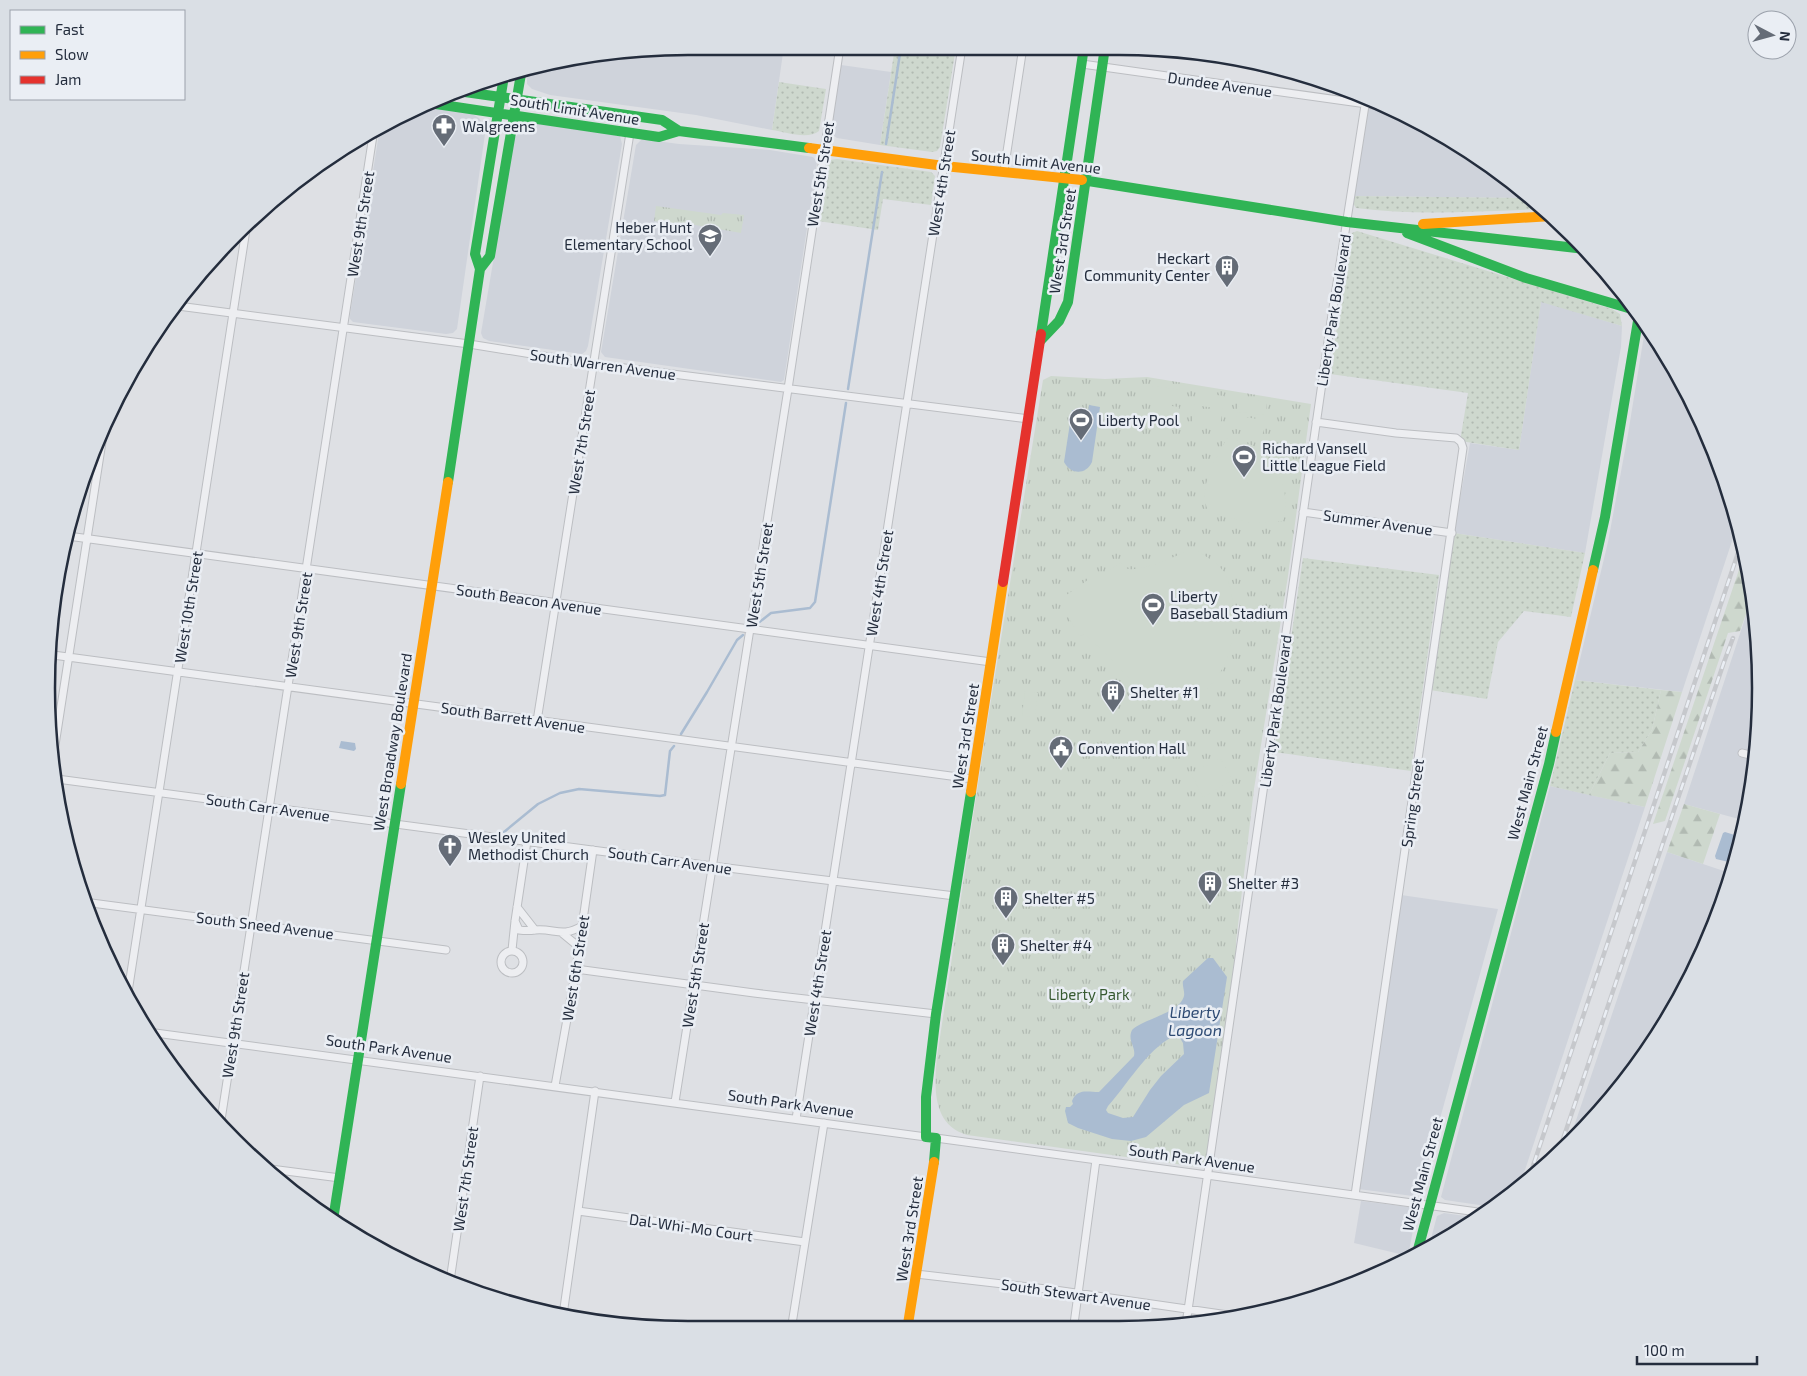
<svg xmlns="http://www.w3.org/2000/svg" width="1807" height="1376" font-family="'Exo 2',sans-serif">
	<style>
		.built { fill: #cfd3db }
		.grass { fill: url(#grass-dots) }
		.forest { fill: url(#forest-firs) }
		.park { fill: url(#park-tufts) }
		.pitch { fill: #ced8ce }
		.water { fill: #aabcd1; fill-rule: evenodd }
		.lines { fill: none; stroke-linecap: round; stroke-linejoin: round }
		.stream { stroke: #aabcd1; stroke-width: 2.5 }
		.street-casing { stroke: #bcbec2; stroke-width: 9 }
		.street { stroke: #edeef1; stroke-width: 7 }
		.fast { stroke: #30b455; stroke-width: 10 }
		.slow { stroke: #ff9f0a; stroke-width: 10 }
		.jam { stroke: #e5322d; stroke-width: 10 }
		.rail-casing { stroke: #c6c8cc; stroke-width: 4.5 }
		.rail { stroke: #eaeef4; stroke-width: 2.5; stroke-dasharray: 8; stroke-linecap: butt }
		.labels { text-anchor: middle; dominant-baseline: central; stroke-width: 5; stroke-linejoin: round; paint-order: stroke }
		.street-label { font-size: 15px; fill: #242d3d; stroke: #eaeef4 }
		.poi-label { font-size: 15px; fill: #242d3d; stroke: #eaeef4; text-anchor: start }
		.park-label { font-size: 15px; fill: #375a31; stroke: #eaeef4 }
		.water-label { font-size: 16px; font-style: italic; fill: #2d4a73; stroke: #eaeef4 }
		.rim { fill: none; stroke: #242d3d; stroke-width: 2.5 }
	</style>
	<defs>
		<pattern id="grass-dots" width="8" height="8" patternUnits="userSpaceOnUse" patternTransform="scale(1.25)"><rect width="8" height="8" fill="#ced8ce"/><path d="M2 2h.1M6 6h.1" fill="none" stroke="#b1bab2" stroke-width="1.8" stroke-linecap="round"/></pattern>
		<pattern id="forest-firs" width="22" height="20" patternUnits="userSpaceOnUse" patternTransform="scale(1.25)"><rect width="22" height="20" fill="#ced8ce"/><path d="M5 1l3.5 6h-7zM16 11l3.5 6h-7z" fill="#b1bab2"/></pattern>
		<pattern id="park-tufts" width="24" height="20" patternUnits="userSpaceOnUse" patternTransform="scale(1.25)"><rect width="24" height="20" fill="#ced8ce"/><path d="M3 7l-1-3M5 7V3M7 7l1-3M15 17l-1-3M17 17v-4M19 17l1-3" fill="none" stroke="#b1bab2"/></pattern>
	</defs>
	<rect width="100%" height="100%" fill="#dee0e4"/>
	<!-- built -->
	<path class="built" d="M688 46H743L783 53 772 130 696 115 550 95 532 89 527 84V68Z
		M841 65 891 72 880 145 837 138 833 135 831 129Z
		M1374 106 1389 107 1403 113 1509 179 1532 198 1354 196 1368 110Z
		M427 107 472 114 479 118 483 125 485 134 457 329 453 333 446 334 353 322 350 319V315L380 127Z
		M533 122 620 136 622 144 588 346 586 351 582 354 489 341 483 338 481 333 514 139 521 130Z
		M642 139 679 144 770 150 813 157 817 162 784 380 781 382 605 357 601 352 636 145Z
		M1541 301 1622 326 1621 347 1585 553 1454 533 1470 443 1519 450Z
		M1646 323 1652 331 1712 442 1737 526 1682 692 1575 680 1608 542 1628 434Z
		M1752 597 1761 688 1748 813 1746 821 1684 804Z
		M1550 786 1645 807 1520 1185 1493 1207 1445 1200 1441 1197Z
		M1667 852 1730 873 1712 933 1653 1044 1573 1142 1567 1147Z
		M1401 895 1498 909 1420 1191 1413 1196 1358 1189Z
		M1361 1201 1409 1207 1414 1212 1415 1220 1408 1256 1354 1243Z
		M1444 1213 1480 1218 1429 1246 1437 1216Z"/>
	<!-- grass -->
	<path class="grass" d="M895 47H956L940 147 937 151 932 152 880 145Z
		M779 82 826 89 819 131C808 140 785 132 772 130Z
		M837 159 931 172 935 176 931 205 883 199 878 230 818 221 827 165 830 160Z
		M1354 196 1532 198 1544 209C1481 211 1418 216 1356 208L1353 203Z
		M1357 231 1612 309 1620 314 1622 326 1541 302 1519 450 1460 441 1468 393 1330 374 1350 238 1352 233Z
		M1454 533 1585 553 1571 617 1524 611 1498 642 1487 699 1430 690Z
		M1303 558 1439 575 1411 771 1274 752Z
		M1575 680 1661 690 1652 730 1638 752 1610 753 1589 795 1550 786Z"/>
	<!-- forest -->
	<path class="forest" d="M1745 552 1748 563 1752 597 1740 631 1728 633 1665 821 1653 824Z
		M1661 690 1682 692 1645 807 1589 795 1610 753 1638 752 1652 730Z
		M1684 804 1720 814 1703 864 1667 852Z"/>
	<!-- park -->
	<path class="park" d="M656 206 721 215 723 213 744 215 741 233 684 223 683 225 654 221Z
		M1051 376 1105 379 1147 377 1311 404 1288 576 1254 789 1236 942 1237 965 1207 1163 1205 1168 967 1135C932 1125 934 1087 937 1057L986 731 1043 380Z"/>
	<!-- pitch -->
	<path class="pitch" d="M1153 386 1182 390 1179 403 1151 399Z
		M1196 392 1224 396 1222 409 1194 405Z
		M1240 398 1267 402 1266 415 1237 412Z
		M1151 403 1179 407 1177 421 1149 416Z
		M1194 409 1222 414 1220 427 1192 422Z
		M1237 416 1265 420 1263 433 1235 429Z
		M1227 438C1238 441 1251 443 1260 450 1280 466 1291 497 1283 521L1250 523 1209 512C1196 490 1216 459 1227 438Z
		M1193 548C1203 555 1217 562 1224 572 1236 590 1235 636 1228 656 1223 672 1211 686 1199 697L1155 699 1149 697 1085 634 1080 636 1063 609 1065 596 1092 577 1094 580 1121 562C1123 565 1125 569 1129 569 1144 571 1180 555 1193 548Z
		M1025 691 1038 693 1035 717 1022 716Z
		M1220 758 1233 780 1203 797 1191 774Z"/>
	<!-- water -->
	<path class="water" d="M1089 405 1100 407 1092 462C1086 475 1071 475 1064 462L1072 410H1076L1075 419 1087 421Z
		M341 741 355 743 356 749 354 751 339 748Z
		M1725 832 1741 837 1733 863 1716 859 1715 856 1723 833Z
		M1208 958H1213L1227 977 1209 1093 1184 1105 1146 1137 1131 1141 1112 1139 1078 1128 1068 1123 1065 1111 1066 1107H1070L1073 1104 1072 1101C1077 1088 1088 1092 1099 1092L1134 1056C1136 1046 1127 1041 1132 1030 1143 1019 1180 1013 1184 996 1185 992 1182 986 1183 981ZM1172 1037 1180 1038 1183 1043 1184 1054 1161 1076 1150 1090 1133 1117 1123 1118 1108 1113 1106 1110 1108 1106C1127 1085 1147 1050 1172 1037Z"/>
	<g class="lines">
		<!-- stream -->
		<path class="stream" d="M886 144 901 47
			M848 389 882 172
			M757 624 771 613 810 608 815 602 846 403
			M681 734 707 692 737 640 743 635
			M504 832 538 804 560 793 579 789 660 796 665 795 670 751 674 746
			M489 843 491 842"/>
		<defs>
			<path id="street" d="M1082 64 1388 107
				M1004 171 1023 47
				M178 306 469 344 593 364 1029 419
				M1316 422 1396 433 1456 438 1461 442 1463 448 1355 1195
				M1303 512 1452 533
				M68 536 991 662
				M53 655 973 779
				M537 721 630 133
				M1742 753 1754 756
				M53 758 104 429
				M57 779 712 866 955 896
				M84 902 446 950
				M517 907 535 930
				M515 921 519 930C526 931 529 931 535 930 554 928 562 938 582 926
				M562 933 579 947
				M512 950 515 921 527 841
				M501 962a11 11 0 1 1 22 0a11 11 0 1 1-22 0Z
				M576 969 754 993 936 1014
				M128 992 247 223
				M148 1032 926 1137
				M555 1086 576 969 593 850
				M675 1102 788 389 840 47
				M796 1119 962 47
				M221 1120 374 129
				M936 1138 1485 1213
				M263 1168 340 1178
				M578 1211 805 1242
				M916 1274 1055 1290 1235 1316
				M450 1281 480 1076
				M563 1315 595 1091
				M792 1324 824 1123
				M1074 1324 1096 1160
				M1186 1324 1331 321 1366 99"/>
		</defs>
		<!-- street casing -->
		<use href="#street" class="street-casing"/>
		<!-- street -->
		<use href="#street" class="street"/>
		<!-- fast -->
		<path class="fast" d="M465 92 662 120 679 131
			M436 104 659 137 679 131 809 148
			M1082 180 1347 222 1585 249
			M1407 233 1526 278 1635 310
			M480 269 490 256 522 68
			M1041 334 1084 47
			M1040 341 1059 321 1068 302 1105 47
			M448 482 480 269 475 254 504 76
			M1593 570 1605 517 1639 315
			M934 1162 936 1138 926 1137V1097L936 1014 971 792
			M333 1220 401 784
			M1417 1253 1549 764 1556 732"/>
		<!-- slow -->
		<path class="slow" d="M809 148 944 166 1082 180
			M1423 224 1552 216
			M1556 732 1593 570
			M401 784 448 482
			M971 792 1003 582
			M908 1324 934 1162"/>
		<!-- jam -->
		<path class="jam" d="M1003 582 1041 334"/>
		<defs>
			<path id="rail" d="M1558 1154 1724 662 1733 638
				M1529 1178 1742 541"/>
		</defs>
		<!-- rail casing -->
		<use href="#rail" class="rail-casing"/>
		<!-- rail -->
		<use href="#rail" class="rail"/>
	</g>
	<!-- icons -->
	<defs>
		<symbol id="pharmacy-pin" viewBox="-11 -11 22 30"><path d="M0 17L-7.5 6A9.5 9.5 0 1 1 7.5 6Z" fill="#656c77" stroke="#eaeef4"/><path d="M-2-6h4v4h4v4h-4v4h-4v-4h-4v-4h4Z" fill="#fff"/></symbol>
		<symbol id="school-pin" viewBox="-11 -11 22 30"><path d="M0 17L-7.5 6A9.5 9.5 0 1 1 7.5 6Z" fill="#656c77" stroke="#eaeef4"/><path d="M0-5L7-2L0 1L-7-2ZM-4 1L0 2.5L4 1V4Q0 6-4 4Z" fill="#fff"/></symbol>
		<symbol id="building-pin" viewBox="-11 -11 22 30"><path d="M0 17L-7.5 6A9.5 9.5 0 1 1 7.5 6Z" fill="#656c77" stroke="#eaeef4"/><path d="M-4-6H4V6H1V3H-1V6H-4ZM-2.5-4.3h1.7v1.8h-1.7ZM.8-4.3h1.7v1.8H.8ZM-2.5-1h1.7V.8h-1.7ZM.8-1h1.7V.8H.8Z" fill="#fff"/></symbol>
		<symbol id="stadium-pin" viewBox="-11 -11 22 30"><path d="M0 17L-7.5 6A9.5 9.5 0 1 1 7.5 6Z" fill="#656c77" stroke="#eaeef4"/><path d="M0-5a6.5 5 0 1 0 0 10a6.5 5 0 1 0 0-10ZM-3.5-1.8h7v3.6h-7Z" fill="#fff"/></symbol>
		<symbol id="civic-pin" viewBox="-11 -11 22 30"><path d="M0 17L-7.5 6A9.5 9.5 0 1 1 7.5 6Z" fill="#656c77" stroke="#eaeef4"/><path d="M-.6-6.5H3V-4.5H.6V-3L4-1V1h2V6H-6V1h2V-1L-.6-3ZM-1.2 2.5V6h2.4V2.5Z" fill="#fff"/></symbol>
		<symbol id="church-pin" viewBox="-11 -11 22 30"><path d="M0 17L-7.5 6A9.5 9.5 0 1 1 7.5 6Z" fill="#656c77" stroke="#eaeef4"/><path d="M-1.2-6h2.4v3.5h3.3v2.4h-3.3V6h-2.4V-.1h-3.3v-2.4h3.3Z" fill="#fff"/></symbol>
	</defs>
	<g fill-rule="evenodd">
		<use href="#pharmacy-pin" x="430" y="112" width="28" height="38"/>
		<use href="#school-pin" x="696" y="222" width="28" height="38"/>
		<use href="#building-pin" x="1213" y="253" width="28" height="38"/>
		<use href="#stadium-pin" x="1067" y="406" width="28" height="38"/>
		<use href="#stadium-pin" x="1230" y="443" width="28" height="38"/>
		<use href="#stadium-pin" x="1139" y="591" width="28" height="38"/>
		<use href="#building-pin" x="1099" y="678" width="28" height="38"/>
		<use href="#civic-pin" x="1047" y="734" width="28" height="38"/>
		<use href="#church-pin" x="436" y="832" width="28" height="38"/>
		<use href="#building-pin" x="1196" y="869" width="28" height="38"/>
		<use href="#building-pin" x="992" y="884" width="28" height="38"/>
		<use href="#building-pin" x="989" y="931" width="28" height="38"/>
	</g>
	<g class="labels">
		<!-- street labels -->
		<g class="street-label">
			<text transform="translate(1220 84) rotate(8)">Dundee Avenue</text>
			<text transform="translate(575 109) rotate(9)">South Limit Avenue</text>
			<text transform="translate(1036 161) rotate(6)">South Limit Avenue</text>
			<text transform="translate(820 174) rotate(-81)">West 5th Street</text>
			<text transform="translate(941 183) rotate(-81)">West 4th Street</text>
			<text transform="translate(360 224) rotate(-81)">West 9th Street</text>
			<text transform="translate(1062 241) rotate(-81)">West 3rd Street</text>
			<text transform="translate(1333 310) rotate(-81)">Liberty Park Boulevard</text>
			<text transform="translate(603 364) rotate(8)">South Warren Avenue</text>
			<text transform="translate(581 442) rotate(-81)">West 7th Street</text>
			<text transform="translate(1378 522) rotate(8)">Summer Avenue</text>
			<text transform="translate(759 575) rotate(-81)">West 5th Street</text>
			<text transform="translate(879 583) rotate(-81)">West 4th Street</text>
			<text transform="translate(529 599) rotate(8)">South Beacon Avenue</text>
			<text transform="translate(188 607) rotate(-81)">West 10th Street</text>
			<text transform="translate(298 625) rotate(-81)">West 9th Street</text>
			<text transform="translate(1275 711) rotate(-82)">Liberty Park Boulevard</text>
			<text transform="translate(513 717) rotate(8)">South Barrett Avenue</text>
			<text transform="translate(965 736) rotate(-81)">West 3rd Street</text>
			<text transform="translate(392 742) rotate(-81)">West Broadway Boulevard</text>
			<text transform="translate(1527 783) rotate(-75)">West Main Street</text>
			<text transform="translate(1412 803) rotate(-82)">Spring Street</text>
			<text transform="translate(268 807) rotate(8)">South Carr Avenue</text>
			<text transform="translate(670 860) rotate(8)">South Carr Avenue</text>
			<text transform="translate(265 925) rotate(7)">South Sneed Avenue</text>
			<text transform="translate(575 968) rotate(-81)">West 6th Street</text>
			<text transform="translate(695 975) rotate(-81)">West 5th Street</text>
			<text transform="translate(817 983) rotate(-81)">West 4th Street</text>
			<text transform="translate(235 1025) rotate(-81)">West 9th Street</text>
			<text transform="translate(389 1048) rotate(8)">South Park Avenue</text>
			<text transform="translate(791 1103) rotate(8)">South Park Avenue</text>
			<text transform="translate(1192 1158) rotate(8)">South Park Avenue</text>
			<text transform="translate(1422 1174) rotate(-75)">West Main Street</text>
			<text transform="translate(465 1179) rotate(-82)">West 7th Street</text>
			<text transform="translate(691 1227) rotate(8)">Dal-Whi-Mo Court</text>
			<text transform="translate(909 1229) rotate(-81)">West 3rd Street</text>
			<text transform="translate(1076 1294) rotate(8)">South Stewart Avenue</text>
		</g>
		<!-- poi labels -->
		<g class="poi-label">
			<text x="462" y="126">Walgreens</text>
			<text x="692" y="227" text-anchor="end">Heber Hunt<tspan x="692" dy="17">Elementary School</tspan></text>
			<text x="1210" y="258" text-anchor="end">Heckart<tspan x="1210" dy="17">Community Center</tspan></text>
			<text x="1098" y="420">Liberty Pool</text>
			<text x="1262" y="448">Richard Vansell<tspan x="1262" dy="17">Little League Field</tspan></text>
			<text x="1170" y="596">Liberty<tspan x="1170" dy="17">Baseball Stadium</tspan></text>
			<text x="1130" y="692">Shelter #1</text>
			<text x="1078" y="748">Convention Hall</text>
			<text x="468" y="837">Wesley United<tspan x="468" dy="17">Methodist Church</tspan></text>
			<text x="1228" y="883">Shelter #3</text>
			<text x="1024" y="898">Shelter #5</text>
			<text x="1020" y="945">Shelter #4</text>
		</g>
		<!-- park labels -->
		<g class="park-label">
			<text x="1089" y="994">Liberty Park</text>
		</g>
		<!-- water labels -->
		<g class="water-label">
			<text x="1195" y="1011">Liberty<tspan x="1195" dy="18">Lagoon</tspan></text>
		</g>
	</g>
	<!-- crop -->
	<path d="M0 0H1807V1376H0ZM688 55H1119A633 633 0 0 1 1752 688V688A633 633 0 0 1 1119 1321H688A633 633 0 0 1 55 688V688A633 633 0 0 1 688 55Z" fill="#dadfe5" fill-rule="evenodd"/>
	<path class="rim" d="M688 55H1119A633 633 0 0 1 1752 688V688A633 633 0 0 1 1119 1321H688A633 633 0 0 1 55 688V688A633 633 0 0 1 688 55Z"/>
	<!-- legend -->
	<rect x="10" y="10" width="175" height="90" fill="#eaeef4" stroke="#9ba1ab"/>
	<rect x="20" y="26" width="25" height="8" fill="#30b455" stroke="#9ba1ab"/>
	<text x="55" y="35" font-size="15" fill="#242d3d">Fast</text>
	<rect x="20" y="51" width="25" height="8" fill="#ff9f0a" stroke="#9ba1ab"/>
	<text x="55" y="60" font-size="15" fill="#242d3d">Slow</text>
	<rect x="20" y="76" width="25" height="8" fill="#e5322d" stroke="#9ba1ab"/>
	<text x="55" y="85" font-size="15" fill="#242d3d">Jam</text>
	<!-- north arrow -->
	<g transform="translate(1772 35) rotate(96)"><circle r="24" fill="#eaeef4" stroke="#9ba1ab"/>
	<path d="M0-4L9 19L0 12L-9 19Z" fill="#656c77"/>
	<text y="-8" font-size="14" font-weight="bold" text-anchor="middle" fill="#242d3d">N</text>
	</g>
	<!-- scale -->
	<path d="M1637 1356v8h120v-8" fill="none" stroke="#242d3d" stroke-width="2.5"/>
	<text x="1644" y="1356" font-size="15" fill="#242d3d" stroke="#eaeef4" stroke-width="4" paint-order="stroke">100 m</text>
</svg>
